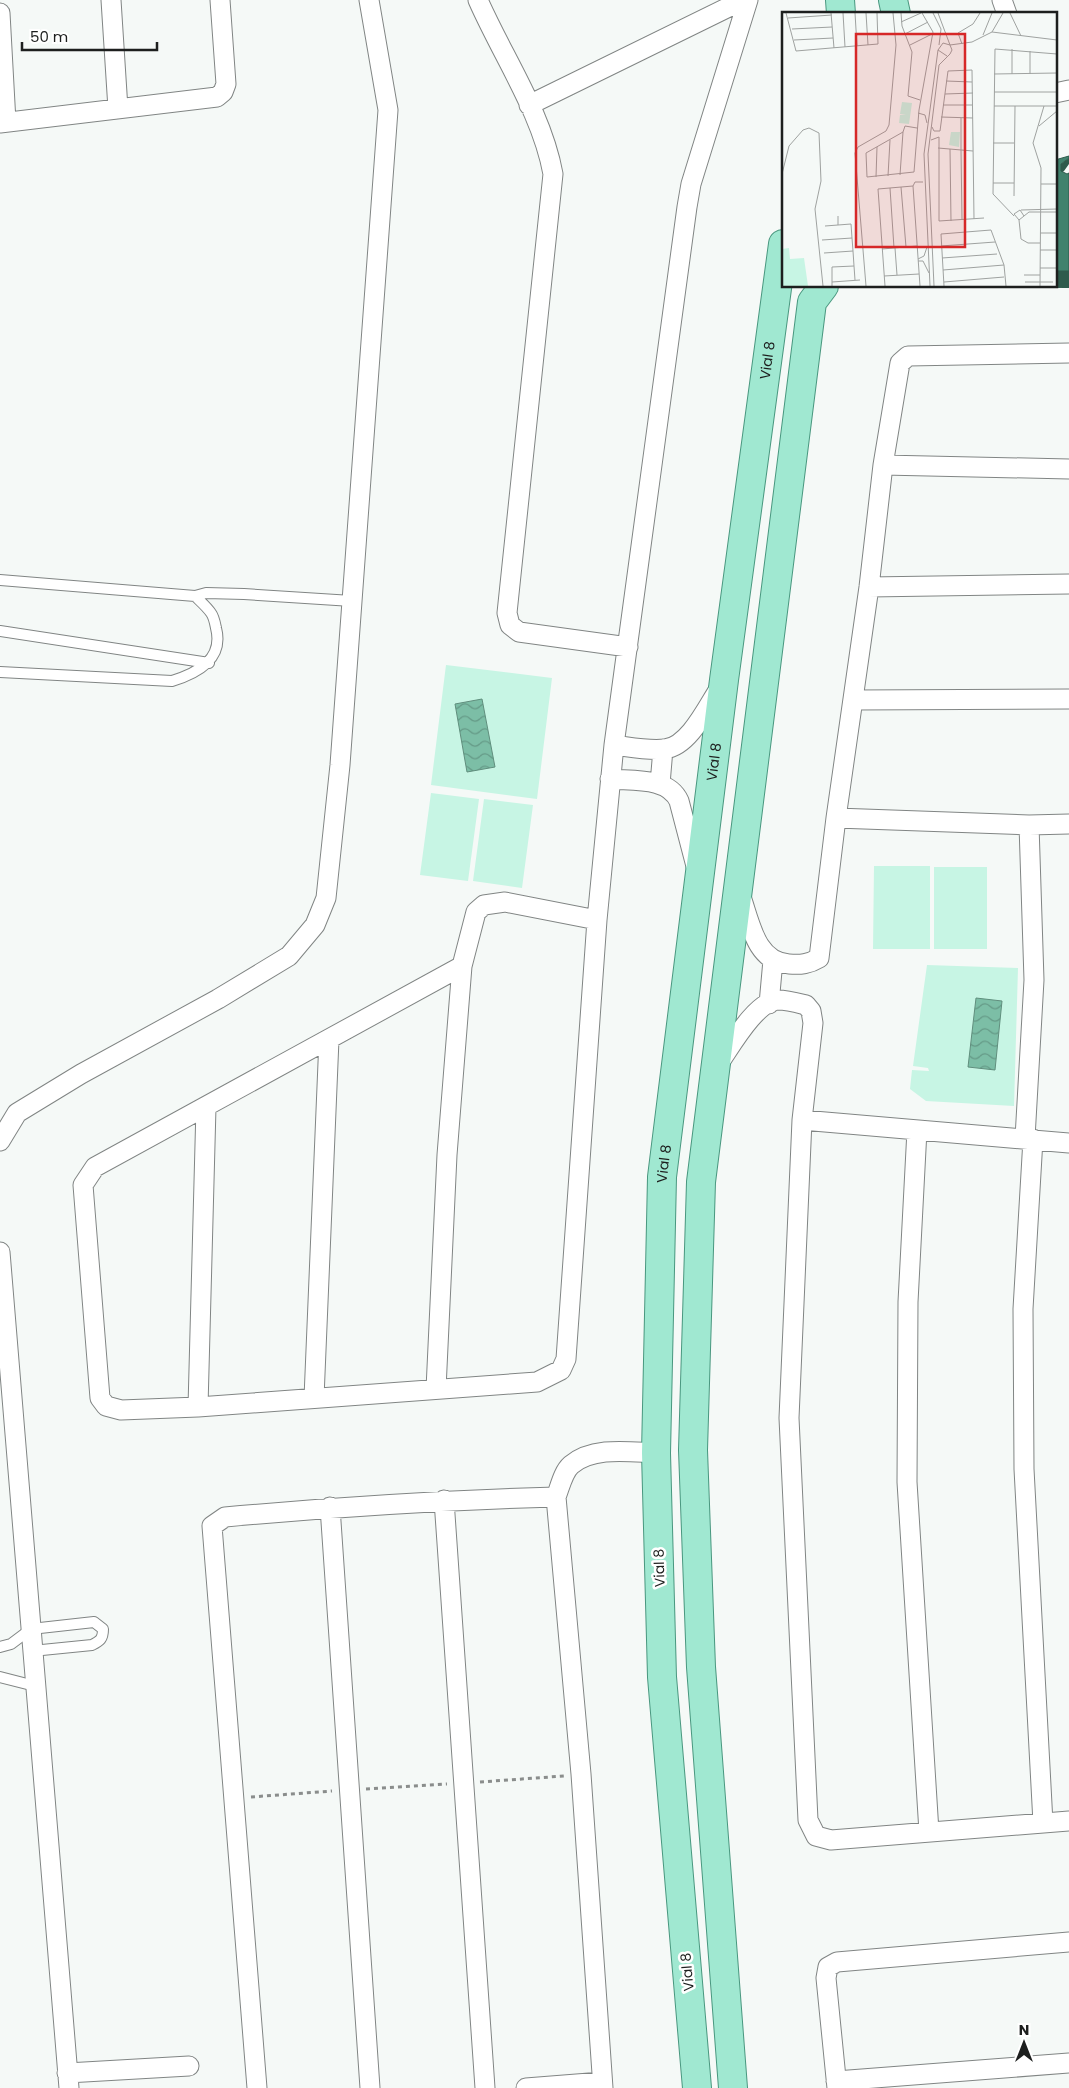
<svg xmlns="http://www.w3.org/2000/svg" width="1069" height="2088" font-family="Poppins,sans-serif">
	<style>
		.grass { fill: #c7f5e4 }
		.water { fill: url(#water-waves); stroke: #608e7d }
		.lines { fill: none; stroke-linecap: round; stroke-linejoin: round }
		.service-casing { stroke: #818584; stroke-width: 12 }
		.minor-casing { stroke: #818584; stroke-width: 21 }
		.primary-casing { stroke: #49977f; stroke-width: 30 }
		.path { stroke: #8a8d8c; stroke-width: 3; stroke-dasharray: 4 4; stroke-linecap: butt }
		.service { stroke: #fff; stroke-width: 10 }
		.minor { stroke: #fff; stroke-width: 19 }
		.primary { stroke: #a0e8d1; stroke-width: 28 }
		.shaded-wall { fill: #2e5b4c }
		.building { fill: #41826d; stroke: #2e5b4c }
		.labels { text-anchor: middle; dominant-baseline: central; stroke-width: 5; stroke-linejoin: round; paint-order: stroke }
		.street-label { font-size: 14px; fill: #1d1f1e; stroke: #fff }
		.inset-road { fill: none; stroke: #9fa2a0; stroke-width: 1 }
		.view { fill: #d62828; fill-opacity: 0.15; stroke: #d62828; stroke-width: 2.5 }
		.inset-edge { fill: none; stroke: #1d1f1e; stroke-width: 2.5 }
	</style>
	<defs>
		<pattern id="water-waves" width="16" height="10" patternUnits="userSpaceOnUse" patternTransform="scale(1.25)"><rect width="16" height="10" fill="#7cbea6"/><path d="M0 5q4-4 8 0t8 0" fill="none" stroke="#659a87"/></pattern>
	</defs>
	<rect width="100%" height="100%" fill="#f5f9f7"/>
	<!-- grass -->
	<path class="grass" d="M446 665 552 678 537 799 431 785Z
		M431 793 479 799 468 881 420 875Z
		M484 799 533 805 522 888 473 881Z
		M874 866H930V949H873Z
		M934 867H987V949H934Z
		M927 965 1018 968 1014 1106 926 1101 910 1089 912 1070 929 1071 928 1068 913 1066Z"/>
	<!-- water -->
	<path class="water" d="M482 699 495 767 467 772 455 704Z
		M976 998 1002 1001 995 1070 968 1067Z"/>
	<g class="lines">
		<defs>
			<path id="service" d="M0 580 195 596 206 593 244 594 352 601
				M0 631 209 663
				M0 672 172 681C198 673 224 659 216 628 215 623 214 617 211 613 207 607 200 601 195 596
				M0 1647 11 1644 31 1629 94 1622 103 1629C103 1639 100 1641 92 1645L32 1651
				M0 1677 35 1686"/>
			<path id="minor" d="M111 0 118 109
				M478 0C503 57 542 113 553 174L507 613 510 625 519 632 628 647
				M1002 0 1007 14
				M0 13 6 122
				M1055 93 1069 90
				M529 105 743 0
				M0 123 217 97 223 92 226 84 220 0
				M883 465 1069 469
				M869 587 1069 584
				M854 700 1069 699
				M614 745C630 747 648 751 665 749 690 746 708 705 721 686
				M610 779C634 781 668 777 679 801L696 866
				M660 784 663 749
				M836 818 1029 825 1069 824
				M740 894C750 921 755 962 789 964 801 965 809 964 819 958L836 818 869 587 883 465 900 363 908 356 1069 353
				M597 920 505 902 484 905 476 912 462 966 95 1167 83 1185 100 1398 106 1406 121 1410 198 1407 537 1382 561 1370 566 1359 597 920 614 745 687 207 691 184 748 0
				M769 1004 773 960
				M719 1063C731 1046 756 1001 778 1000 787 1000 798 1003 806 1005L811 1011 813 1023 802 1120 789 1418 808 1820 816 1836 831 1840 1069 1821
				M802 1120 1069 1143
				M917 1130 908 1302 907 1482 929 1832
				M1025 1138 1034 980 1029 825
				M1033 1139 1023 1309 1024 1469 1043 1823
				M0 1141 17 1113 81 1074 218 999 289 956 315 925 326 898 340 765 388 110 369 0
				M0 1252 69 2088
				M436 1389 447 1155 462 966
				M314 1398 329 1039
				M198 1407 206 1107
				M444 1500 485 2088
				M330 1507 370 2088
				M67 2073 189 2066
				M836 2081 1069 2063
				M257 2088 212 1526 225 1517C336 1507 445 1500 556 1497
				M526 2088 602 2082
				M603 2088 581 1774 556 1497C560 1487 563 1472 571 1465 593 1446 630 1452 656 1453
				M837 2088 826 1978 828 1967 837 1962 1069 1942"/>
			<g id="primary">
				<path d="M840 0 841 14"/>
				<path d="M893 0 896 14"/>
				<path id="s1" d="M697 2088 662 1677 656 1453 662 1177 724 680 783 244"/>
				<path d="M733 2088 701 1667 693 1450 701 1182 812 302 824 286"/>
			</g>
		</defs>
		<!-- service casing -->
		<use href="#service" class="service-casing"/>
		<!-- minor casing -->
		<use href="#minor" class="minor-casing"/>
		<!-- primary casing -->
		<use href="#primary" class="primary-casing"/>
		<!-- path -->
		<path class="path" d="M480 1782 564 1776
			M366 1789 447 1784
			M251 1797 332 1791"/>
		<!-- service -->
		<use href="#service" class="service"/>
		<!-- minor -->
		<use href="#minor" class="minor"/>
		<!-- primary -->
		<use href="#primary" class="primary"/>
	</g>
	<!-- shaded-wall -->
	<path class="shaded-wall" d="M1069 158V164L1064 171 1055 177 1061 164Z
		M1055 271H1069V288L865 287 1055 286Z"/>
	<!-- building -->
	<path class="building" d="M1069 156V158L1061 164V171L1067 174 1069 173V271H1055V160Z"/>
	<g class="labels">
		<!-- street labels -->
		<g class="street-label">
			<text stroke="none"><textPath href="#s1" startOffset="1736">Vial 8</textPath></text>
			<text stroke="none"><textPath href="#s1" startOffset="1331">Vial 8</textPath></text>
			<text stroke="none"><textPath href="#s1" startOffset="926">Vial 8</textPath></text>
			<text transform="translate(659 1568) rotate(-92)">Vial 8</text>
			<text transform="translate(687 1972) rotate(-95)">Vial 8</text>
		</g>
	</g>
	<!-- overview -->
	<g transform="translate(782 12)">
		<rect width="275" height="275" fill="#f5f9f7"/>
		<path d="M120 90 130 91 127 112 117 111 118 103H124L118 102ZM169 120H178L177 135 167 133ZM7 236 8 247 22 246 26 274H0V237Z" fill="#c7f5e4"/>
		<path class="inset-road" d="M4 1 14 39 96 32 95 1M49 1 52 36M61 1 63 35M73 1 75 34M84 1 86 33M119 1 120 14 130 40 126 84 138 88M151 1 159 17 157 33M156 1 168 33M228 1 239 24M6 6 50 3M119 10 139 1M10 17 50 15M210 20 221 1M123 22 146 10M201 23 210 1M12 28 51 26M180 32 176 21 191 12 198 1M128 33 150 22M168 33 190 30 210 20 275 28M230 37V62M248 39V62M212 62 275 61M164 69 190 70M212 80H275M163 82 191 81M161 93H191M212 94H275M136 101 143 103 145 111M159 105 191 106M257 114 275 99M150 115 152 119H158L166 59 190 58 192 207M135 116 123 114 121 120 84 141 85 165 132 160 137 98 151 20 140 1M149 128 157 125V209L202 206M211 131H232M156 136 191 139M168 137 169 209M179 138 180 208M179 138V106M0 162 7 134 21 118 27 116 37 121 39 169 33 197 41 274M118 163 121 120M106 164 108 128M94 165 95 135M211 171H232M259 172H275M131 174 138 274M119 175 124 235M108 176 112 236M232 184 233 94M239 198 275 197M232 204 211 182 213 37 275 42M242 204 238 198 232 202 237 208 247 200H275M237 208 239 227 246 231H258M56 213 69 212 70 226M43 214 56 213V204M258 221H275M40 228 70 226 71 239M159 234 213 230M113 236 115 263M100 237 135 234M258 238H275M42 241 71 239 72 254M160 246 215 242M136 247 142 244 145 235M136 249H141L147 261M258 256H275M161 258 222 253M242 263H258M102 264 137 262M50 270 78 268M162 270 222 265M243 270H271M50 274V255L72 254 73 268M84 274 73 141 76 135 104 119 107 113 114 33 111 1M103 274 96 177 131 174 133 170H141M148 274 142 142 156 38M152 274 146 142 157 53 168 42 170 38 168 33 161 31 156 38 165 44M162 274 159 222 209 218 222 253 224 274M258 274 259 156 251 131 262 94"/>
		<path class="view" d="M74 22H183V235H74Z"/>
		<rect width="275" height="275" class="inset-edge"/>
	</g>
	<!-- north arrow -->
	<g transform="translate(1024 2043)" stroke="#ffffff" stroke-width="4" paint-order="stroke">
	<path d="M0-4L9 19L0 12L-9 19Z" fill="#1d1f1e"/>
	<text y="-8" font-size="14" font-weight="bold" text-anchor="middle" fill="#1d1f1e">N</text>
	</g>
	<!-- scale -->
	<path d="M22 42v8h135v-8" fill="none" stroke="#1d1f1e" stroke-width="2.5"/>
	<text x="30" y="42" font-size="15" fill="#1d1f1e" stroke="#ffffff" stroke-width="4" paint-order="stroke">50 m</text>
</svg>
